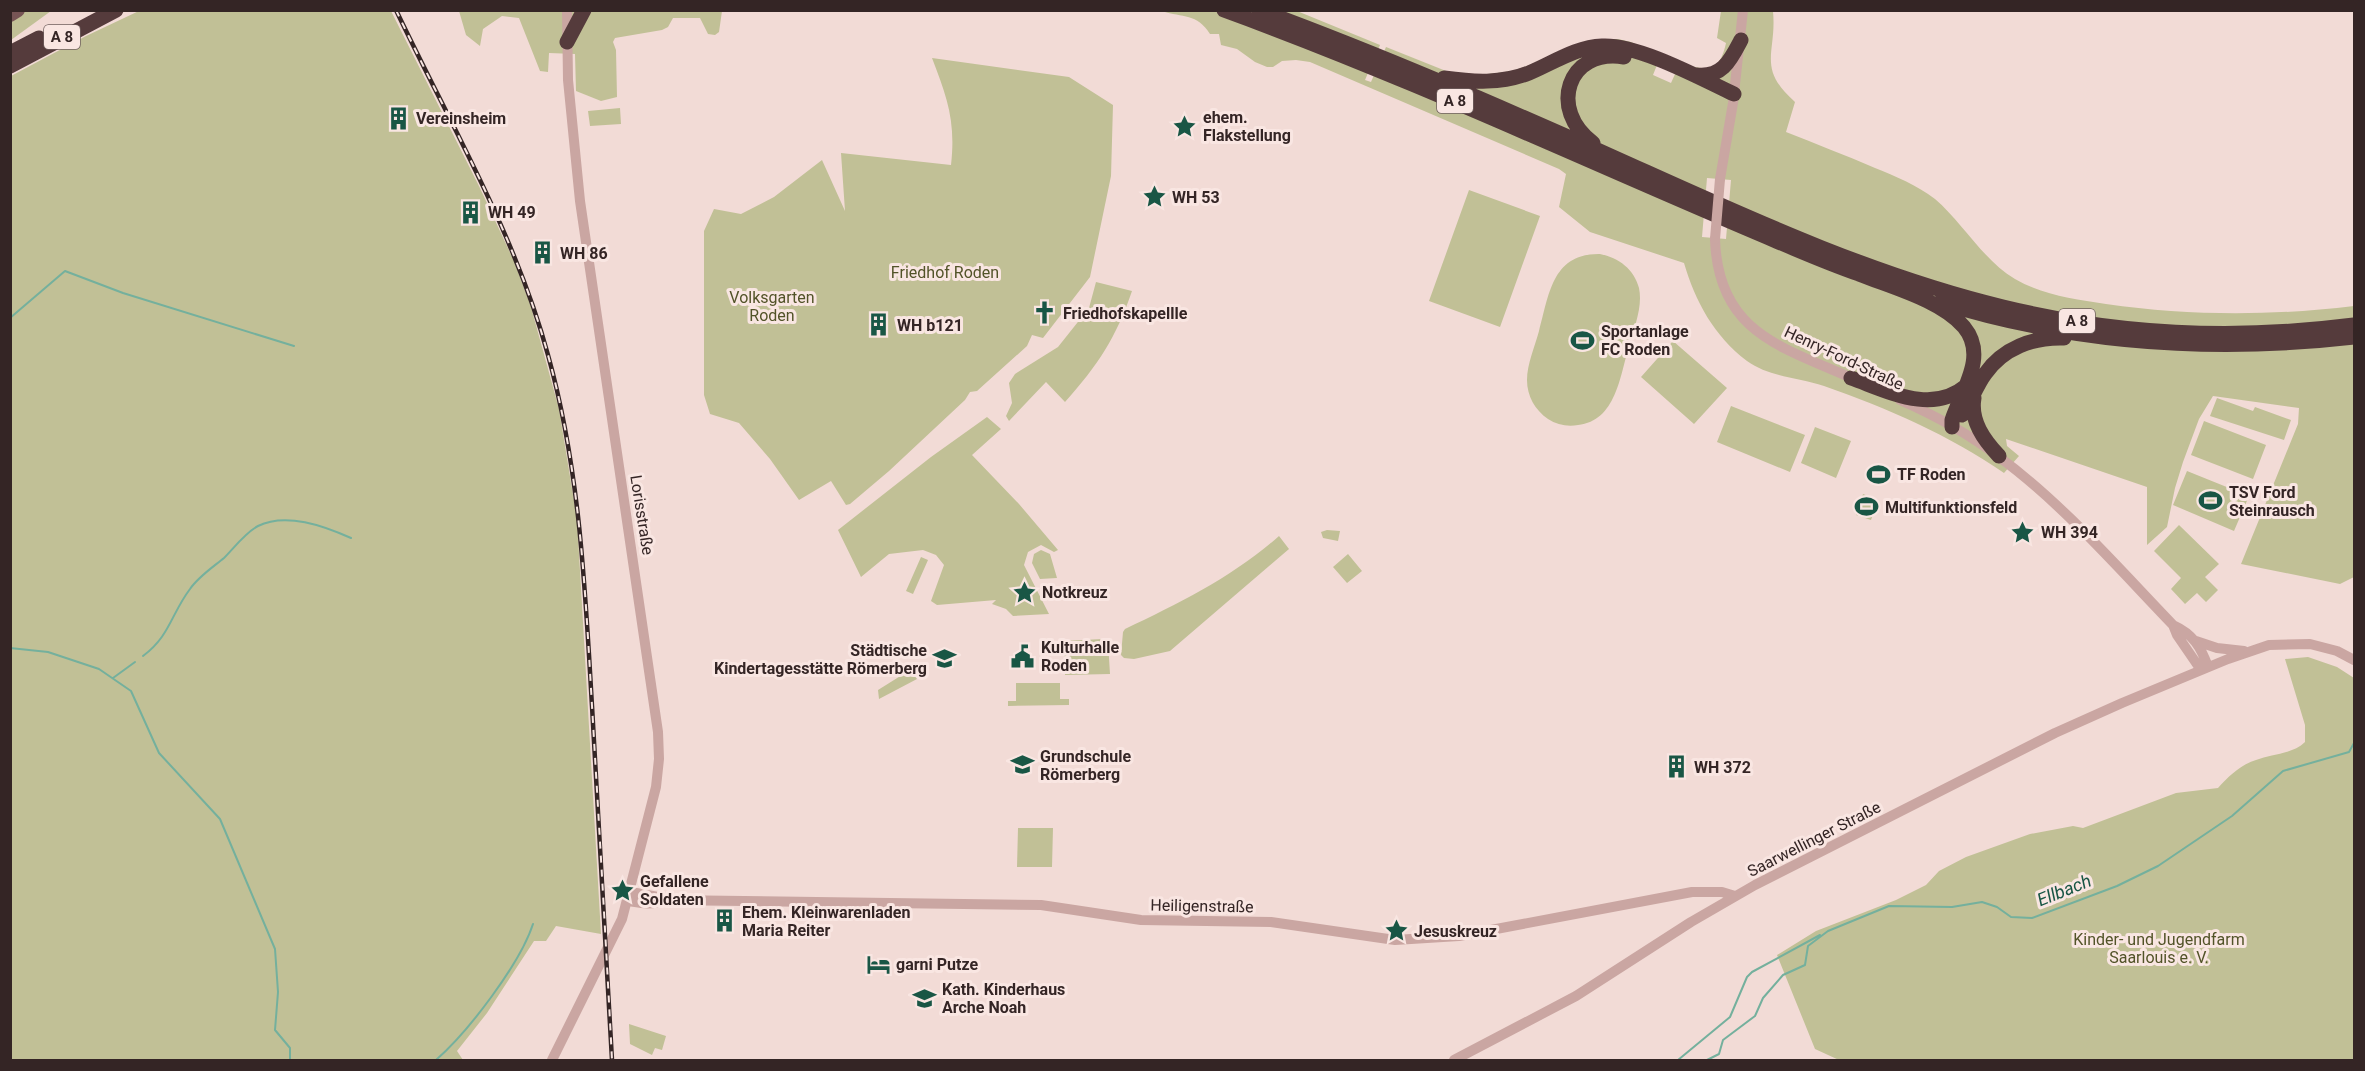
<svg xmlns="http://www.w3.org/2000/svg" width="2365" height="1071" font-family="Roboto,sans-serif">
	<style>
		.green { fill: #c1c096; fill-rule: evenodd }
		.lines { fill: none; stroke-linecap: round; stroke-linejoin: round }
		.stream { stroke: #74b09d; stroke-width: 2 }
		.minor { stroke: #caa6a2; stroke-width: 10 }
		.major { stroke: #755; stroke-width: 14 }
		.highway { stroke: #553b3c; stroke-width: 15 }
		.rail-casing { stroke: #342525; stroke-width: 4.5 }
		.rail { stroke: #f9e6e2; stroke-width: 2; stroke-dasharray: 7; stroke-linecap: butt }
		.minor-bridge { stroke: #caa6a2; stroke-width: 10 }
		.labels { text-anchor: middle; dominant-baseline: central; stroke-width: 6; stroke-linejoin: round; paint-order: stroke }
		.shield { fill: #f9e6e2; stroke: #6f5f5e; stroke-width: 1.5 }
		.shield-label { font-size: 15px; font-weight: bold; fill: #342525 }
		.poi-label { font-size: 16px; font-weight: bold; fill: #342525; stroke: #f9e6e2; text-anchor: start }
		.park-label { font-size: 16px; fill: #525328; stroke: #f9e6e2 }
		.street-label { font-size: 16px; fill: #342525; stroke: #f9e6e2 }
		.water-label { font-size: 18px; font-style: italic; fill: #195645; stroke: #f9e6e2 }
	</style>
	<rect width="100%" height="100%" fill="#f2dbd6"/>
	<!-- green -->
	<path class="green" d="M141 10 391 11 479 186 514 261 531 307 559 409 577 519 601 934 556 926 546 941H534L487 1013 457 1051 463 1060H11V76L86 36Z
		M11 11H51L11 40Z
		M459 11H722L719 32 715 35 708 34 700 18H673L668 27 662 30 615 38 613 42 616 50 617 97 601 101 576 91 575 54 549 53 548 72 540 71 519 18 502 16 483 29 480 46 466 35Z
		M1162 11H1297L1380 45 1365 80 1371 82 1386 47 1446 71 1472 76 1513 71 1599 39H1618L1631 42 1661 55 1653 75 1671 83 1680 63C1706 70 1719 75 1726 43L1717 38 1721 11H1773C1777 54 1756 67 1795 102L1786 132C1816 144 1845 155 1875 168 1895 176 1917 185 1935 199 1963 223 1983 260 2015 279 2043 295 2074 299 2106 304 2189 316 2271 316 2354 306V577L2340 584 2241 564 2298 424 2299 408 2213 396 2199 419 2183 462 2175 488 2167 527 2147 545V487L2006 439 2007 446 2019 456 2004 473C1949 435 1887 408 1824 386 1798 377 1769 377 1747 361 1714 336 1695 301 1684 263L1590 232 1559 207 1566 174 1559 169 1310 62 1296 60 1282 61 1273 67H1267L1255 62 1237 49 1221 45 1219 34H1210C1197 13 1183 18 1162 11ZM1707 178 1731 180 1726 239 1702 237Z
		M932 58 1069 77 1113 105 1111 176 1090 277 1043 338 1032 335 1027 346 977 391 970 392 965 400 889 471 850 504 846 505 831 481 799 500 770 459 739 423 710 414 704 395V231L714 209 741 214 774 197 822 160 845 211 841 153 951 165C956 121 947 97 932 58Z
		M620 108 621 124 590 126 588 111Z
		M1469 190 1540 216 1500 327 1429 301Z
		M1600 254C1619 258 1634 269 1639 288 1643 307 1634 328 1629 346 1620 376 1616 421 1578 425 1568 427 1557 425 1548 419 1535 410 1527 396 1527 380 1527 364 1535 346 1539 331 1549 295 1552 253 1600 254Z
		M1096 282 1132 291C1116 338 1098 365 1065 402L1046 382 1009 421 1006 416 1012 403 1009 383 1015 374 1058 347 1089 308Z
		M1673 341 1727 388 1694 424 1641 377Z
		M2217 398 2253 411 2255 407 2291 420 2284 440 2210 416Z
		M1731 406 1805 435 1790 472 1717 442Z
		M987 417 1001 429 972 455 1019 504 1058 550 1054 552 1041 545 1028 552 1024 565 1049 614 1013 616 1006 609 992 604 996 600 937 605 931 601 944 565 936 555 923 550 889 554 861 577 838 530 931 457Z
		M2204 421 2266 445 2253 479 2191 455Z
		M1815 427 1851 441 1836 478 1801 463Z
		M2187 471 2249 496 2234 531 2173 505Z
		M1863 494 1878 500 1871 520 1856 515Z
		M2179 525 2219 564 2205 577 2218 590 2206 602 2197 593 2185 604 2171 589 2181 578 2154 551Z
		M1327 530 1340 531 1338 541 1323 538 1321 532Z
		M1279 536 1289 549 1170 651 1134 659 1124 658 1121 655 1123 632 1125 629C1180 603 1234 576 1279 536Z
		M1041 550 1050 554 1057 578 1040 579 1032 563 1034 554Z
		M1348 554 1362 571 1347 583 1333 567Z
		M921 557 928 560 913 594 906 591Z
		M1103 639 1108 642 1110 674 1065 675 1064 641Z
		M2308 657 2337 667 2354 678V1060H1839L1815 1049 1777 955 1816 931 1896 900 1926 885 1939 871 1966 857 2030 834 2073 826 2083 828 2176 793 2218 788C2229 776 2240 765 2256 760 2272 754 2293 754 2305 742V725L2285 659Z
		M910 670 917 679 879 699 878 690Z
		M1016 683H1060V699H1069V705L1008 706V701H1016Z
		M1018 828H1053L1052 867H1017Z
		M629 1024 666 1036 662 1050 655 1048 652 1055 630 1044Z"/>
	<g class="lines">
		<!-- stream -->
		<path class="stream" d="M10 318 65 271 123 293 294 346
			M10 648 48 652 99 669 131 691 159 753 220 819 275 949 278 992 275 1030 290 1048V1060
			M143 656C170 636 171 614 190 589 198 577 213 567 224 558 234 548 245 533 258 526 286 512 324 526 351 538
			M113 678 135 662
			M436 1060C468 1032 520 964 533 924
			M1678 1060 1730 1017 1747 977 1752 972 1820 935
			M1707 1060 1719 1054 1723 1040 1755 1016 1763 998 1783 975 1805 965 1808 946 1828 931 1889 906 1952 907 1982 902 1997 907 2011 917 2032 918 2117 886 2158 866 2232 816 2283 771 2349 752 2354 743"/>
		<!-- minor -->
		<path class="minor" d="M1720 179 1733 103 1743 10
			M1715 239C1718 334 1783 347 1856 380
			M1900 400C1934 415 1969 434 1999 457 2062 503 2119 569 2173 625 2193 634 2201 647 2208 667
			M2173 625 2177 635 2201 670
			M2196 641 2217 648 2244 651
			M631 892 658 897 663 900
			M628 901C640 903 652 906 664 900L1041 905 1141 920 1271 922 1395 940 1459 936 1692 892H1722L1735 896
			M552 1060 622 919 656 787 659 759 658 732 580 201 568 80 567 10
			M1454 1060 1576 996 1691 922 1755 885 2055 733 2122 703 2228 659 2269 645 2310 644 2337 651 2354 660"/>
		<!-- major -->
		<path class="major" d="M10 15 18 10"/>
		<!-- highway -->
		<path class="highway" d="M1224 10C1411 78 1591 163 1774 240 1802 252 1830 264 1859 274 1891 287 1941 300 1964 327 1988 356 1962 390 1952 420V427
			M1259 10C1379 54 1496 105 1613 157 1740 214 1867 274 2003 307 2118 335 2237 340 2354 325
			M567 42 584 10
			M10 53 39 38
			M10 66 116 10
			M1696 75C1722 78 1730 61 1741 40
			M1444 78C1473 82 1501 84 1529 73 1553 63 1576 47 1602 46 1638 44 1700 78 1734 94
			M1593 143C1548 110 1567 48 1624 57
			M1940 302C2075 344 2214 353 2354 337
			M1851 378C1888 391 1932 415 1966 386
			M1974 398C1970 421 1984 440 1999 456
			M1962 415C1971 402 1976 386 1985 374 2003 348 2033 337 2064 338"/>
		<defs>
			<path id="rail" d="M396 10C450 124 515 233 548 355 580 470 585 587 592 706 599 824 606 942 612 1060"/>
		</defs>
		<!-- rail casing -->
		<use href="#rail" class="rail-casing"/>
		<!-- rail -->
		<use href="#rail" class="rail"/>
		<!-- minor-bridge -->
		<path class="minor-bridge" d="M1715 239 1720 179"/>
	</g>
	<!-- icons -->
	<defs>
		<symbol id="building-bare" viewBox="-9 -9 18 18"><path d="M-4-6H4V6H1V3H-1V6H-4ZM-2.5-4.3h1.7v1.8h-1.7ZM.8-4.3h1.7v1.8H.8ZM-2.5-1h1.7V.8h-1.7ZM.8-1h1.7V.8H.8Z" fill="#195645" stroke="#f9e6e2" stroke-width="2.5" paint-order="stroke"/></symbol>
		<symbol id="sight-bare" viewBox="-9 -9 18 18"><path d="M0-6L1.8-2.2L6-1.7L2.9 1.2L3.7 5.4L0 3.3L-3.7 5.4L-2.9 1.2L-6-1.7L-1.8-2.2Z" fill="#195645" stroke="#f9e6e2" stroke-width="2.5" paint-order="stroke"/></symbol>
		<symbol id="church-bare" viewBox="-9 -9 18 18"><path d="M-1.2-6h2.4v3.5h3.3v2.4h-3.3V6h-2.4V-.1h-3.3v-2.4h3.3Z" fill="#195645" stroke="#f9e6e2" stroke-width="2.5" paint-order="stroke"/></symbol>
		<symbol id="stadium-bare" viewBox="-9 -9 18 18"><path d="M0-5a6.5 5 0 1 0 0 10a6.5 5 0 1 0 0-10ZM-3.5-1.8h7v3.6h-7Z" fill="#195645" stroke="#f9e6e2" stroke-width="2.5" paint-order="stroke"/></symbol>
		<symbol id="civic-bare" viewBox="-9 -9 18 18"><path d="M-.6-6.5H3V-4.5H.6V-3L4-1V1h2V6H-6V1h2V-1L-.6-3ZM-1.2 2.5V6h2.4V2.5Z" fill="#195645" stroke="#f9e6e2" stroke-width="2.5" paint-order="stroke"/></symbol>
		<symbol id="school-bare" viewBox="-9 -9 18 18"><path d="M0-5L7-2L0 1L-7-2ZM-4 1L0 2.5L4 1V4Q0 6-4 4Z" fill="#195645" stroke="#f9e6e2" stroke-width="2.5" paint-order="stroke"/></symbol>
		<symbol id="hotel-bare" viewBox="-9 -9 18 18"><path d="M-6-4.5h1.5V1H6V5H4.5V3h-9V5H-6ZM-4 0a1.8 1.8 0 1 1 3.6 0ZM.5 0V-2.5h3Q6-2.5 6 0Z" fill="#195645" stroke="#f9e6e2" stroke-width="2.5" paint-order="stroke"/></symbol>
	</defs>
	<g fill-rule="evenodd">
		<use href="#building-bare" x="382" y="102" width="33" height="33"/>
		<use href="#sight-bare" x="1168" y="110" width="33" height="33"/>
		<use href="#sight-bare" x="1138" y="180" width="33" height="33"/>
		<use href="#building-bare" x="454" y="196" width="33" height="33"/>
		<use href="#building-bare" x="526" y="236" width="33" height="33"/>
		<use href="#church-bare" x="1028" y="296" width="33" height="33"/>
		<use href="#building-bare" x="862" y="308" width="33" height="33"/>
		<use href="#stadium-bare" x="1566" y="324" width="33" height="33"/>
		<use href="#stadium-bare" x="1862" y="458" width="33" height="33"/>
		<use href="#stadium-bare" x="2194" y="484" width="33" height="33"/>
		<use href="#stadium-bare" x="1850" y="490" width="33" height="33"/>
		<use href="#sight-bare" x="2006" y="516" width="33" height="33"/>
		<use href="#sight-bare" x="1008" y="576" width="33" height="33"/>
		<use href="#civic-bare" x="1006" y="640" width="33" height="33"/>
		<use href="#school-bare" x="928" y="642" width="33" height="33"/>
		<use href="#school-bare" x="1006" y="748" width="33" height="33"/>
		<use href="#building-bare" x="1660" y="750" width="33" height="33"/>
		<use href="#sight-bare" x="606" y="874" width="33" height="33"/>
		<use href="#building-bare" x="708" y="904" width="33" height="33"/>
		<use href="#sight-bare" x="1380" y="914" width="33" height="33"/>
		<use href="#hotel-bare" x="862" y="948" width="33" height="33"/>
		<use href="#school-bare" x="908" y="982" width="33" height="33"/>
	</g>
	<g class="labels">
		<!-- shield labels -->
		<g class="shield">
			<rect x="44" y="25" width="36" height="24" rx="4.5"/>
			<rect x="1437" y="89" width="36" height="24" rx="4.5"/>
			<rect x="2059" y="309" width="36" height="24" rx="4.5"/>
		</g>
		<g class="shield-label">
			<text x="62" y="37">A 8</text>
			<text x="1455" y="101">A 8</text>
			<text x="2077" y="321">A 8</text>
		</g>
		<!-- poi labels -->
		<g class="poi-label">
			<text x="1203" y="117">ehem.<tspan x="1203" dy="18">Flakstellung</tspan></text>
			<text x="416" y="118">Vereinsheim</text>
			<text x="1172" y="197">WH 53</text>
			<text x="488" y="212">WH 49</text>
			<text x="560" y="253">WH 86</text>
			<text x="1063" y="313">Friedhofskapellle</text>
			<text x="897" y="325">WH b121</text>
			<text x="1601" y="331">Sportanlage<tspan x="1601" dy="18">FC Roden</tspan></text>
			<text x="1897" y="474">TF Roden</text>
			<text x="2229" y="492">TSV Ford<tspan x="2229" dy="18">Steinrausch</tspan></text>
			<text x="1885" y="507">Multifunktionsfeld</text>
			<text x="2041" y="532">WH 394</text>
			<text x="1042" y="592">Notkreuz</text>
			<text x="1041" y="647">Kulturhalle<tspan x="1041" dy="18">Roden</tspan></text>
			<text x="927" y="650" text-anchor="end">Städtische<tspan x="927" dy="18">Kindertagesstätte Römerberg</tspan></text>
			<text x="1040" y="756">Grundschule<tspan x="1040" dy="18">Römerberg</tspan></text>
			<text x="1694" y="767">WH 372</text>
			<text x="640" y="881">Gefallene<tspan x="640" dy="18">Soldaten</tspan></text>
			<text x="742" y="912">Ehem. Kleinwarenladen<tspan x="742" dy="18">Maria Reiter</tspan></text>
			<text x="1414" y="931">Jesuskreuz</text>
			<text x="896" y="964">garni Putze</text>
			<text x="942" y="989">Kath. Kinderhaus<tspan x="942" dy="18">Arche Noah</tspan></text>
		</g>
		<!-- park labels -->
		<g class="park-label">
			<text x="945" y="272">Friedhof Roden</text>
			<text x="772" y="297">Volksgarten<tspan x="772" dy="18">Roden</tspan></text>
			<text x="2159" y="939">Kinder- und Jugendfarm<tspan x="2159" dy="18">Saarlouis e. V.</tspan></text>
		</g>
		<!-- street labels -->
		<g class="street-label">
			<text transform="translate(1844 358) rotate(25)">Henry-Ford-Straße</text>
			<text transform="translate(642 515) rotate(81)">Lorisstraße</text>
			<text transform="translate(1814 839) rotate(-27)">Saarwellinger Straße</text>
			<text transform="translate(1202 906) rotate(1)">Heiligenstraße</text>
		</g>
		<!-- water labels -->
		<g class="water-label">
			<text transform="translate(2064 890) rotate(-22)">Ellbach</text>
		</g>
	</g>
	<!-- border -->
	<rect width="2365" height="1071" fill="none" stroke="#342525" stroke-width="24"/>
</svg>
